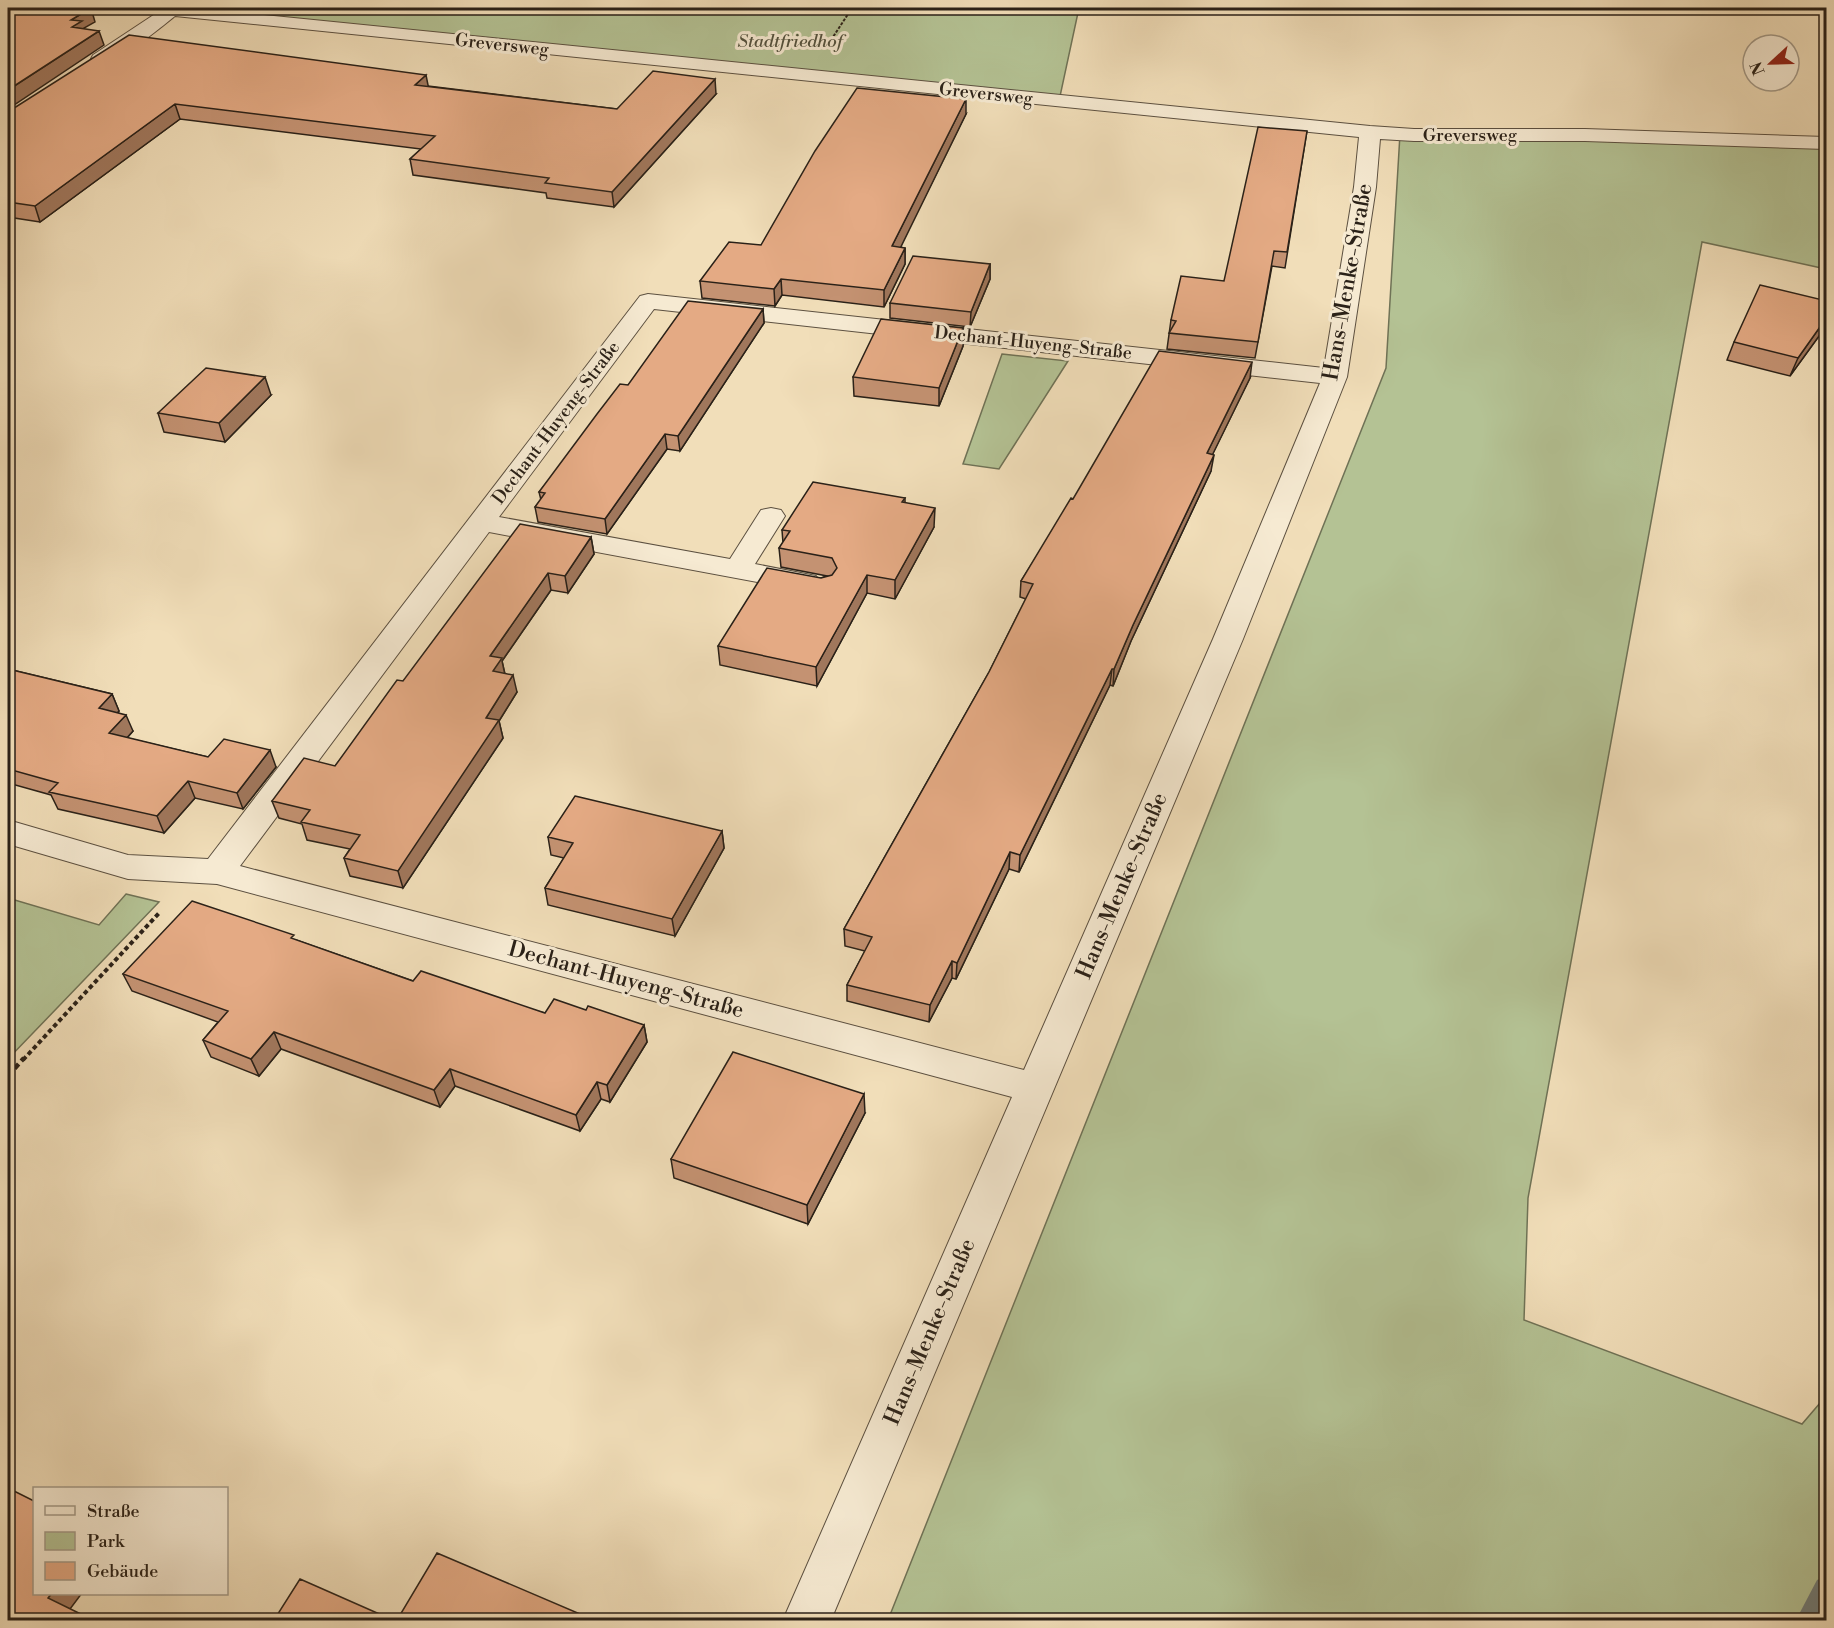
<svg xmlns="http://www.w3.org/2000/svg" width="1834" height="1628" font-family="'Libre Bodoni',serif">
	<style>
		.green { fill: #b4c294; stroke: #6f7256; stroke-width: 1.5 }
		.lines { fill: none; stroke-linecap: round; stroke-linejoin: round }
		.stream { fill: #707c79; fill-rule: evenodd }
		.minor-casing { stroke: #5c5040; stroke-width: 2 }
		.path-far2 { stroke: #2a2118; stroke-width: 2; stroke-dasharray: 3 1.5; stroke-linecap: butt }
		.path-far1 { stroke: #2a2118; stroke-width: 4; stroke-dasharray: 4.5 3; stroke-linecap: butt }
		.path { stroke: #2a2118; stroke-width: 4.5; stroke-dasharray: 6 4; stroke-linecap: butt }
		.minor { fill: #f6ead2; fill-rule: evenodd }
		.wall { fill: #c49272; stroke: #2a2118; stroke-width: 1.5 }
		.shaded-wall { fill: #a0775c; stroke: #2a2118; stroke-width: 1.5 }
		.building { fill: #e4aa84; stroke: #2a2118; stroke-width: 1.5 }
		.labels { text-anchor: middle; dominant-baseline: central; stroke-width: 6; stroke-linejoin: round; paint-order: stroke }
		.far-park-label { font-size: 18px; font-style: italic; fill: #53513d; stroke: #f6ead2 }
		.far-street-label { font-size: 18px; fill: #2a2118; stroke: #f6ead2 }
		.street-label { font-size: 22px; fill: #2a2118; stroke: #f6ead2 }
	</style>
	<rect width="100%" height="100%" fill="#f1deb9"/>
	<filter id="stains"><feTurbulence type="fractalNoise" baseFrequency=".00333" numOctaves="4"/><feColorMatrix values="0 0 0 0 .2 0 0 0 0 .09 0 0 0 0 .02 0 0 0 .5 -.17"/></filter>
	<radialGradient id="worn" r=".72"><stop offset=".6" stop-color="#630" stop-opacity="0"/><stop offset="1" stop-color="#630" stop-opacity=".3"/></radialGradient>
	<!-- green -->
	<path class="green" d="M148 8H1079L1059 101Z
		M1400 134 1826 143V269L1702 242 1528 1198 1524 1320 1802 1424 1826 1396V1620H888L1386 368Z
		M1002 354 1068 361 999 469 963 464Z
		M126 894 159 902 8 1059V898L99 925Z"/>
	<g class="lines">
		<!-- stream -->
		<path class="stream" d="M1826 1576V1614L1823 1620H1796L1817 1580Z"/>
		<defs>
			<path id="minor" d="M139 8H194L1370 126 1414 129H1585L1826 137V149L1585 141H1414L1380 139 1376 187 1347 377 1243 639 831 1620H783L1012 1097 217 884 128 879 8 844V820L128 855 208 859 640 296 648 294 1324 368 1354 187 1359 137 175 16C159 29 112 68 93 63L91 59 93 55 155 14 142 12ZM654 309 1320 383 1213 639 1024 1070 240 866 489 532 806 591 816 588 820 582 816 576 755 564 785 516 781 510 771 508 761 510 730 559 499 517Z"/>
		</defs>
		<!-- minor casing -->
		<use href="#minor" class="minor-casing"/>
		<!-- path-far2 -->
		<path class="path-far2" d="M831 40 852 8"/>
		<!-- path-far1 -->
		<path class="path-far1" d="M23 1060 160 912"/>
		<!-- path -->
		<path class="path" d="M8 1076 24 1058"/>
		<!-- minor -->
		<use href="#minor" class="minor"/>
	</g>
	<!-- wall -->
	<path class="wall" d="M428 86 617 109 716 94 614 207 547 198 546 193 413 175 410 159 421 149 180 119 40 222 8 217V111Z
		M966 114 900 247 905 248V264L884 307 782 295 775 306 702 298 700 281 761 245Z
		M1307 131 1285 268 1272 266 1255 358 1167 349 1171 320 1224 281Z
		M990 264V279L970 327 890 318V303Z
		M1827 301V325L1790 376 1727 360 1734 342Z
		M763 309 764 323 680 451 667 449 607 534 538 522 535 507 541 500 539 492 628 385Z
		M963 328V346L939 406 854 396 853 377Z
		M1250 378 1212 455 1211 471 1131 641 1113 686 1110 685 1019 872 1009 869 956 979 952 978 929 1022 847 1001V985L865 951 845 946 844 929 989 672 1026 599 1020 597 1021 581 1073 499Z
		M271 395 225 442 164 432 158 413Z
		M905 498V503L934 527 895 599 867 593 817 686 720 665 718 646 821 578 827 576 781 567 779 548 783 543 782 530Z
		M591 537 594 554 568 593 551 590 502 661 505 674 517 692 499 721 503 738 403 888 350 876 344 858 350 849 307 840 302 824 279 818 272 801 335 766 403 681Z
		M8 669 112 694 119 711 118 712 133 731 127 738 208 757 276 767 243 809 195 798 164 833 58 809 51 795 8 783Z
		M722 831 724 848 675 936 548 905 545 888 564 858 551 855 548 837Z
		M296 940 413 981 545 1013 586 1010 644 1025 647 1042 610 1102 601 1099 580 1131 455 1086 440 1107 281 1049 259 1076 211 1057 203 1040 218 1022 132 991 123 974Z
		M865 1113 808 1224 674 1178 671 1159Z"/>
	<!-- shaded-wall -->
	<path class="shaded-wall" d="M91 8 95 22 84 28 87 35 76 42 71 20Z
		M99 31 104 45 8 109V90Z
		M426 75 429 90 415 85Z
		M715 79 716 94 614 207 612 192Z
		M966 99V114L893 263 892 246Z
		M175 104 180 119 40 222 35 206Z
		M905 248V264L884 307V290Z
		M990 264V279L970 327 971 312Z
		M781 279 782 295 775 306 774 289Z
		M763 309 764 323 680 451 678 436Z
		M1827 317V325L1790 376 1798 358Z
		M963 328V346L939 406V388Z
		M1252 362 1250 378 1205 470 1207 453Z
		M265 377 271 395 225 442 219 423Z
		M665 434 667 449 607 534 605 519Z
		M1214 455 1211 471 1131 641 1113 686 1114 669 1133 625Z
		M935 508 934 527 895 599V580Z
		M591 537 594 554 568 593 565 576Z
		M548 573 551 590 502 661 505 675 497 688 490 656Z
		M867 575V593L817 686 816 667Z
		M1112 669 1110 685 1019 872 1020 855Z
		M513 675 517 692 499 721 503 738 403 888 398 871 486 718Z
		M112 694 119 711 106 724 99 708Z
		M126 715 133 731 116 750 109 733Z
		M270 750 276 767 243 809 237 793Z
		M188 781 195 798 164 833 157 816Z
		M722 831 724 848 675 936 672 919Z
		M1010 852 1009 869 956 979 957 963Z
		M952 961V978L929 1022 930 1005Z
		M644 1025 647 1042 610 1102 607 1085Z
		M274 1032 281 1049 259 1076 251 1059Z
		M450 1069 455 1086 440 1107 434 1090Z
		M597 1082 601 1099 580 1131 576 1115Z
		M864 1094 865 1113 808 1224 807 1205Z
		M52 1593H82L64 1617 48 1598Z"/>
	<!-- building -->
	<path class="building" d="M8 8H91L71 20 82 21 72 27 99 31 8 90Z
		M129 35 426 75 415 85 617 109 653 71 715 79 612 192 545 183 549 178 410 159 435 136 175 104 35 206 8 202V111L11 110Z
		M857 88 966 99 892 246 905 248 884 290 781 279 774 289 700 281 729 242 761 245 815 151Z
		M1258 127 1307 131 1287 252 1274 251 1258 342 1169 333 1176 321 1171 320 1181 276 1224 281Z
		M913 256 990 264 971 312 890 303Z
		M1760 285 1827 301V317L1798 358 1734 342Z
		M688 301 763 309 678 436 665 434 605 519 535 507 545 493 539 492 597 414 620 384 628 385Z
		M881 319 963 328 939 388 853 377Z
		M1159 351 1252 362 1207 453 1214 455 1133 625 1114 669H1112L1020 855 1010 852 957 963 952 961 930 1005 847 985 872 937 844 929 989 672 1033 584 1021 581 1071 498 1073 499 1080 487Z
		M206 368 265 377 219 423 158 413Z
		M813 482 905 498 902 502 935 508 895 580 867 575 816 667 718 646 767 568 821 578 832 575 837 568 832 558 779 548 790 531 782 530Z
		M520 524 591 537 565 576 548 573 490 656 502 658 493 671 513 675 486 718 499 720 398 871 344 858 360 835 301 822 310 810 272 801 304 758 335 766 397 680 403 681Z
		M8 669 112 694 99 708 126 715 109 733 208 757 224 739 270 750 237 793 188 781 157 816 49 792 58 783 8 769Z
		M575 796 722 831 672 919 545 888 573 843 548 837Z
		M192 901 294 935 291 938 413 981 421 971 545 1013 554 999 586 1010 588 1006 644 1025 607 1085 597 1082 576 1115 450 1069 434 1090 274 1032 251 1059 203 1040 228 1011 123 974Z
		M733 1052 864 1094 807 1205 671 1159Z
		M8 1488 34 1501V1593H52L48 1598 93 1620H8Z
		M437 1553 594 1620H397Z
		M300 1579 393 1620H274Z"/>
	<g class="labels">
		<!-- far-park labels -->
		<g class="far-park-label">
			<text x="790" y="41">Stadtfriedhof</text>
		</g>
		<!-- far-street labels -->
		<g class="far-street-label">
			<text transform="translate(502 45) rotate(6)">Greversweg</text>
			<text transform="translate(986 94) rotate(6)">Greversweg</text>
			<text x="1470" y="135">Greversweg</text>
			<text transform="translate(1033 343) rotate(6)">Dechant-Huyeng-Straße</text>
			<text transform="translate(556 423) rotate(-53)">Dechant-Huyeng-Straße</text>
		</g>
		<!-- street labels -->
		<g class="street-label">
			<text transform="translate(1348 282) rotate(-80)">Hans-Menke-Straße</text>
			<text transform="translate(1122 886) rotate(-67)">Hans-Menke-Straße</text>
			<text transform="translate(626 980) rotate(15)">Dechant-Huyeng-Straße</text>
			<text transform="translate(930 1332) rotate(-67)">Hans-Menke-Straße</text>
		</g>
	</g>
	<!-- margin -->
	<rect width="1834" height="1628" fill="none" stroke="#f1deb9" stroke-width="30"/>
	<rect x="9" y="9" width="1816" height="1610" fill="none" stroke="#2a2118" stroke-width="3"/>
	<rect x="15" y="15" width="1804" height="1598" fill="none" stroke="#2a2118" stroke-width="1.5"/>
	<!-- legend -->
	<rect x="33" y="1487" width="195" height="108" fill="#f6ead2" stroke="#a49a88" stroke-width="1.5"/>
	<rect x="45" y="1506" width="30" height="9" fill="#f6ead2" stroke="#a49a88" stroke-width="1.5"/>
	<text x="87" y="1517" font-size="18" fill="#2a2118">Straße</text>
	<rect x="45" y="1532" width="30" height="18" fill="#b4c294" stroke="#a49a88" stroke-width="1.5"/>
	<text x="87" y="1547" font-size="18" fill="#2a2118">Park</text>
	<rect x="45" y="1562" width="30" height="18" fill="#e4aa84" stroke="#a49a88" stroke-width="1.5"/>
	<text x="87" y="1577" font-size="18" fill="#2a2118">Gebäude</text>
	<!-- north arrow -->
	<g transform="translate(1771 63) rotate(248)"><circle r="28" fill="#f6ead2" stroke="#a49a88" stroke-width="1.5"/>
	<path d="M0-4.5L10 22L0 15L-10 22Z" fill="#8f2418"/>
	<text y="-9" font-size="16" font-weight="bold" text-anchor="middle" fill="#2a2118">N</text>
	</g>
	<rect width="100%" height="100%" filter="url(#stains)"/>
	<rect width="100%" height="100%" fill="url(#worn)"/>
</svg>
